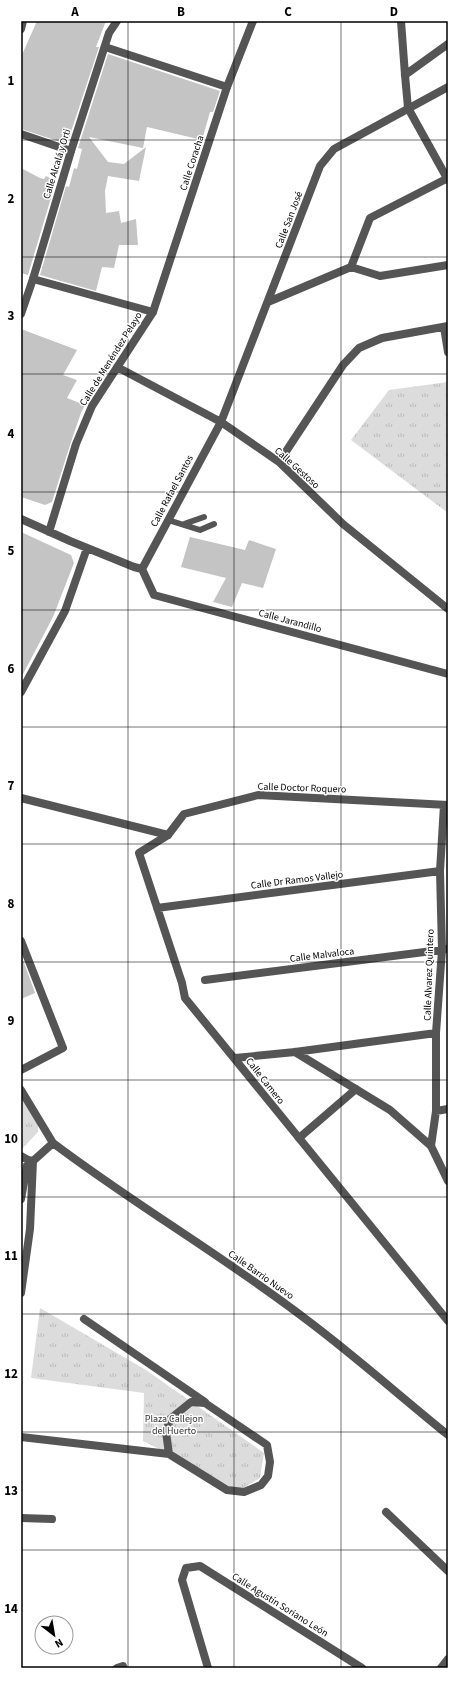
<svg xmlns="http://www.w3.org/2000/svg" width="469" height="1689" font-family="'Source Sans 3',sans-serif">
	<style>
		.park { fill: url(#park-tufts) }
		.building { fill: #c4c4c4 }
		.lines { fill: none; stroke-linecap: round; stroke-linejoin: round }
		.service { stroke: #555; stroke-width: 6 }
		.pedestrian { stroke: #555; stroke-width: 8 }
		.minor { stroke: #555; stroke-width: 8 }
		.grid { fill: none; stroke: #000; stroke-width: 1; stroke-opacity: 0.55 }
		.labels { text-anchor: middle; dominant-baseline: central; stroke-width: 3; stroke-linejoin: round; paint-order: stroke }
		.street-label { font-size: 10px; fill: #000; stroke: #fff }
		.park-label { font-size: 10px; fill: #333; stroke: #fff }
		.neatline { fill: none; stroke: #000; stroke-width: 1.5 }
		.grid-label { font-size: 13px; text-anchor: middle; font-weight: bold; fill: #000 }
	</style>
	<defs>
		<pattern id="park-tufts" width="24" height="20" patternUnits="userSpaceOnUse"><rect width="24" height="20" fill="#dcdcdc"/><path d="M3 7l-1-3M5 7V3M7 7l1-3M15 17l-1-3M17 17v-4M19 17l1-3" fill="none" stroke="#bbb"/></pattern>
	</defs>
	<rect width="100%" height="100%" fill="#fff"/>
	<!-- park -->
	<path class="park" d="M448 382V513L351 440 389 390Z
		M21 1095 38 1124V1132L22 1149Z
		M40 1308 146 1370 264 1453 260 1478 238 1491 196 1467 143 1441 144 1393 31 1378Z"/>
	<!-- building -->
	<path class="building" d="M37 21H106L96 47H99L67 144 21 129V57Z
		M108 54 220 91 213 112H210L202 140 147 127 143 148 89 137 108 162 124 164 146 147 139 181 108 176 105 191 106 213 119 211 121 223 136 219 138 245H119L114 268 102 267 96 291 40 275 66 186 69 187 74 168 77 169 82 149 78 148Z
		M21 168 40 178 44 179 46 176 56 181 28 275 21 273Z
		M21 329 77 350 63 375 77 380 67 398 85 405 81 413 71 442 52 502 45 505 21 497Z
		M21 532 71 555 74 563 53 617 21 678Z
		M190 537 245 550 249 540 276 549 263 588 242 583 232 607 213 602 226 578 181 567Z
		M22 957 35 993 21 999V958Z"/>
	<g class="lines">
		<!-- service -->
		<path class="service" d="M168 520 200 530 214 524
			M184 524 204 517"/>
		<!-- pedestrian -->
		<path class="pedestrian" d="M21 29 23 21
			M105 47 227 87
			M405 75 408 108 448 180
			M21 134 71 151
			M33 279 153 312
			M21 798 168 835
			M299 1138 356 1089"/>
		<!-- minor -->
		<path class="minor" d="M401 21 405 75
			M405 75 448 44
			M351 267 380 276 448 265
			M268 302 351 267 370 218 448 178
			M21 314 33 279 71 151 109 33 117 21
			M444 327 448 352
			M117 367 221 422 279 462 343 524 448 609
			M279 462 343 365 359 348 382 338 448 326
			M21 519 70 541 134 567 142 569
			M49 532 76 444 92 406 153 312 227 87 253 21
			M142 569 221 422 320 166 334 149 448 87
			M142 569 154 595 448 674
			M21 692 65 611 87 548
			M448 805 258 795 184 814 168 835 139 853 182 983 185 998 448 1321
			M157 908 440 871
			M21 941 63 1048 21 1070
			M205 980 448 949
			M295 1052 390 1110 431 1146 448 1181
			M235 1058 295 1052 436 1033
			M21 1090 53 1143 33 1161 28 1160 21 1156
			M436 1111 448 1109
			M53 1143C135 1205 225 1257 307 1320 355 1356 401 1397 448 1435
			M431 1146 436 1111V1033L442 950 440 871 444 805
			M21 1199 28 1160
			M21 1293 30 1229 33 1161
			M84 1319 205 1402
			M21 1437 169 1454 227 1490 244 1492 261 1485 268 1476 270 1462 267 1445 205 1403 191 1402 170 1419 166 1432 169 1454
			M386 1512 448 1571
			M21 1518 52 1519
			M117 1668 123 1666
			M208 1668 182 1580 186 1568 200 1566 362 1668
			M441 1668 448 1659"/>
	</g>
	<!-- grid -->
	<path class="grid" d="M128 21V1668M234 21V1668M341 21V1668M21 140H448M21 257H448M21 374H448M21 492H448M21 610H448M21 727H448M21 844H448M21 962H448M21 1080H448M21 1197H448M21 1314H448M21 1432H448M21 1550H448"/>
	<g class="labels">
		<!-- street labels -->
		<g class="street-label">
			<text transform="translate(192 163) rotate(-72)">Calle Coracha</text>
			<text transform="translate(57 164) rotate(-73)">Calle Alcalá y Orti</text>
			<text transform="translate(289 220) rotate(-69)">Calle San José</text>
			<text transform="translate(111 359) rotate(-58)">Calle de Menéndez Pelayo</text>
			<text transform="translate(297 468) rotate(42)">Calle Gestoso</text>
			<text transform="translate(172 491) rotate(-62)">Calle Rafael Santos</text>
			<text transform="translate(290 621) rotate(15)">Calle Jarandillo</text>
			<text transform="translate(302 788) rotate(2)">Calle Doctor Roquero</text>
			<text transform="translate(297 880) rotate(-7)">Calle Dr Ramos Vallejo</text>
			<text transform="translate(322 955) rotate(-7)">Calle Malvaloca</text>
			<text transform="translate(429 975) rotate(-88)">Calle Alvarez Quintero</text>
			<text transform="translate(265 1081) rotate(52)">Calle Camero</text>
			<text transform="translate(261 1275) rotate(35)">Calle Barrio Nuevo</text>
			<text transform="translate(280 1605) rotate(32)">Calle Agustín Soriano León</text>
		</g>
		<!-- park labels -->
		<g class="park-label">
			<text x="174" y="1419">Plaza Callejon<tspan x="174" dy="12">del Huerto</tspan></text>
		</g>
	</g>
	<!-- border -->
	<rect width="469" height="1689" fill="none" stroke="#ffffff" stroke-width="44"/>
	<!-- north arrow -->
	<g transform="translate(54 1635) rotate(149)"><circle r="19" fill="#ffffff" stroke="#999999"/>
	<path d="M0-3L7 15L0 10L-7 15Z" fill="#000000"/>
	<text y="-6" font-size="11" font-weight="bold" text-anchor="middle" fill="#000000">N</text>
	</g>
	<rect x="22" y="22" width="425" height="1645" class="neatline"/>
	<g class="grid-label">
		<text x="75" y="16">A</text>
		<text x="181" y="16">B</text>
		<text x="288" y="16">C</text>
		<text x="394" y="16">D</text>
		<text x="11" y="85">1</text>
		<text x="11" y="203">2</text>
		<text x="11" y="320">3</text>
		<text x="11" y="438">4</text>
		<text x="11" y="555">5</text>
		<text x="11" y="673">6</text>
		<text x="11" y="790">7</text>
		<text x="11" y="908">8</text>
		<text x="11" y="1025">9</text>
		<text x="11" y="1143">10</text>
		<text x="11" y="1260">11</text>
		<text x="11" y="1378">12</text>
		<text x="11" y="1495">13</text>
		<text x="11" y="1613">14</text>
	</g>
</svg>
